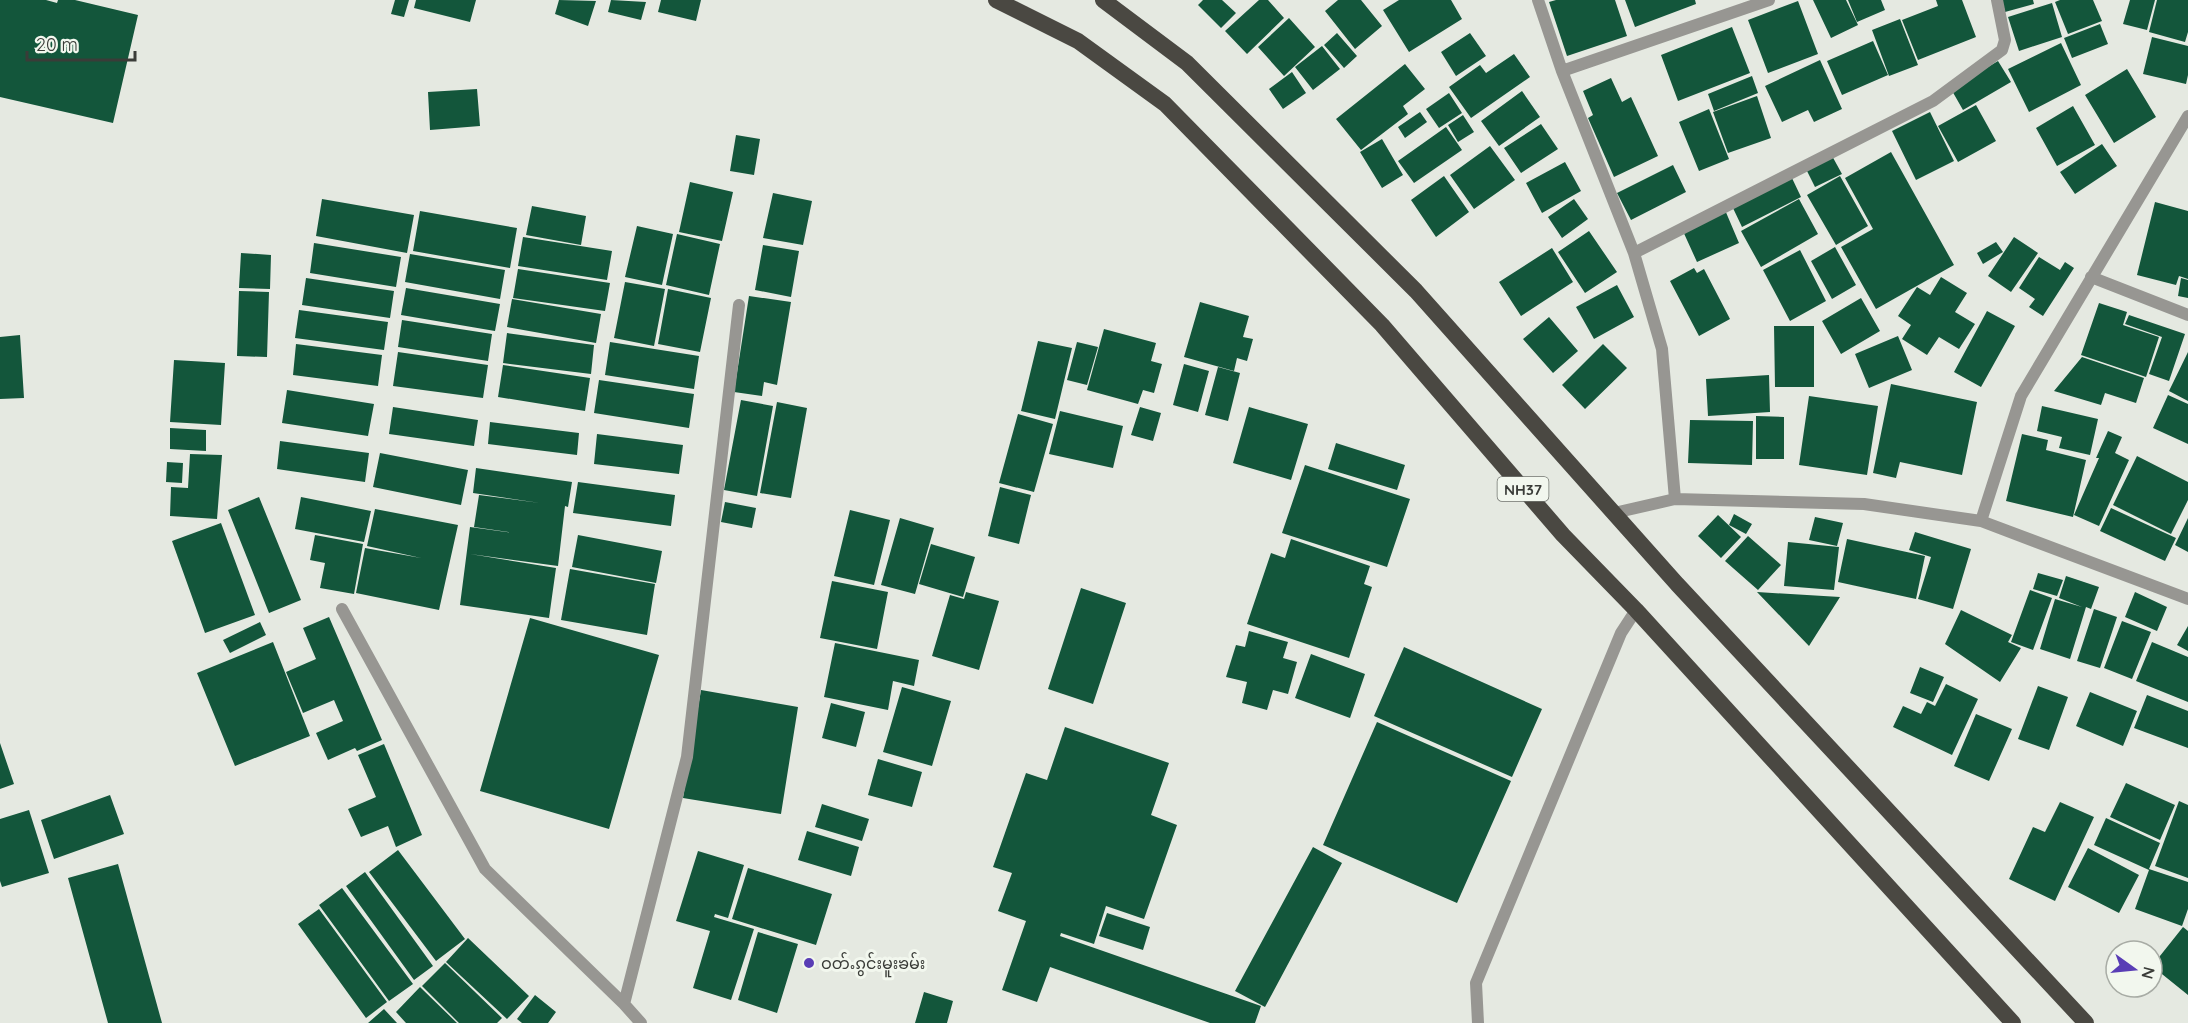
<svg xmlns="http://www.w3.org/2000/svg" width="2188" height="1023" font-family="Quicksand,'Noto Sans Myanmar',sans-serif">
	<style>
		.building { fill: #13563b }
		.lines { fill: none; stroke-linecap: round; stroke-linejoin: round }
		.minor { stroke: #979692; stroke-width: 12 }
		.trunk { stroke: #4a4842; stroke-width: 16 }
		.poi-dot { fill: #593db5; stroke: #f2f7ee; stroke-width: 2 }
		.labels { text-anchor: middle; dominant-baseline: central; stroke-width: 6; stroke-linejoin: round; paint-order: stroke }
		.shield { fill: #f2f7ee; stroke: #71746f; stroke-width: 1.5 }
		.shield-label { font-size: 15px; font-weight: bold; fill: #3a3c38 }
		.poi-label { font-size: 16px; fill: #3a3c38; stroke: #f2f7ee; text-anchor: start }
	</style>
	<rect width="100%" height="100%" fill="#e5e9e1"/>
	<!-- building -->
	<path class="building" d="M0 0H46L57 3 58 0H75L138 15 113 123 0 97Z
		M395 0H409L404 17 391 14Z
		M416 0H476L470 22 414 8Z
		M559 0 596 1 588 26 555 14Z
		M611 0 646 2 641 20 608 12Z
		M661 0H701L696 21 658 12Z
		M1203 0H1222L1236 13 1221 28 1198 5Z
		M1259 0H1268L1284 18 1247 54 1225 31Z
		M1338 0H1361L1382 26 1355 49 1325 11Z
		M1399 0H1451L1462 19 1409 52 1383 10Z
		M1556 0H1615L1627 36 1567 56 1549 2Z
		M1625 0H1695L1696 4 1635 27Z
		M1813 0H1846L1858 25 1831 38Z
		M1848 0H1881L1885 10 1857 22Z
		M1936 0H1962L1976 37 1918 60 1902 20 1938 6Z
		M2002 0H2033L2034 4 2005 12Z
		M2060 0H2093L2102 21 2068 34 2055 2Z
		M2130 0H2155L2147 30 2123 24Z
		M2157 0H2188V32L2185 42 2149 32Z
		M1798 1 1818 54 1768 73 1748 20Z
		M2052 3 2062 37 2019 51 2008 17Z
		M1289 18 1315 47 1284 76 1258 47Z
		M1900 19 1918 65 1889 76 1872 30Z
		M2100 24 2108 44 2072 58 2064 38Z
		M1732 27 1750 73 1678 101 1661 55Z
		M1337 33 1357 56 1344 68 1324 45Z
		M1470 33 1486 56 1456 76 1441 52Z
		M2152 37 2188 46V75L2186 84 2143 74Z
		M1873 41 1888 75 1842 95 1827 61Z
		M2061 43 2081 85 2029 112 2008 69Z
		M1322 46 1340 69 1313 90 1295 67Z
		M1514 54 1530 77 1471 118 1449 87 1480 65 1486 73Z
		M1820 60 1842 109 1814 122 1808 110 1782 122 1765 86Z
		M1998 61 2011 82 1963 110 1951 89Z
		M1405 64 1425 89 1403 106 1408 114 1361 150 1336 119Z
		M2127 69 2156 117 2114 143 2085 95Z
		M1292 72 1306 93 1283 109 1269 89Z
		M1752 76 1758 93 1714 111 1708 94Z
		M1611 78 1622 102 1631 97 1658 156 1614 177 1588 118 1593 115 1583 91Z
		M477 89 480 126 430 130 428 92Z
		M1522 91 1540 117 1499 146 1481 121Z
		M1449 93 1462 113 1439 128 1426 109Z
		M1757 96 1771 138 1728 153 1713 112Z
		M1976 105 1996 141 1958 162 1938 126Z
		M2073 106 2095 145 2057 166 2036 128Z
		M1709 109 1729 159 1699 171 1679 122Z
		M1420 112 1427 122 1405 138 1398 127Z
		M1930 112 1954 161 1916 180 1892 131Z
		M1463 115 1474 132 1458 142 1448 125Z
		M1541 124 1558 149 1521 173 1504 148Z
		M1446 127 1462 150 1414 183 1398 161Z
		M736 135 760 139 754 175 730 171Z
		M1382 139 1403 175 1382 188 1360 152Z
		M2102 144 2117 166 2075 194 2060 172Z
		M1490 146 1515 180 1474 209 1450 175Z
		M1891 152 1954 265 1876 309 1841 247 1873 229 1845 178Z
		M1831 154 1842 174 1815 187 1805 167Z
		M1565 162 1581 191 1542 213 1526 183Z
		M1673 165 1686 192 1631 220 1617 193Z
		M1444 176 1469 212 1436 237 1411 200Z
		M1791 176 1801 197 1742 227 1732 206Z
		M1840 176 1868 226 1836 245 1807 195Z
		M690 182 733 192 722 241 679 232Z
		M773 193 812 201 803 245 763 238Z
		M322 199 414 215 407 253 316 236Z
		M1574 199 1588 219 1562 238 1548 217Z
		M1799 199 1818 234 1761 267 1741 231Z
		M2155 202 2188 211V279L2179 276 2176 285 2137 275Z
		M532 206 586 216 581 245 526 235Z
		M1725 210 1739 243 1697 262 1682 229Z
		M420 211 517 228 510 268 413 251Z
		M637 226 673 234 662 285 625 277Z
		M1589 231 1617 272 1585 293 1558 252Z
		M677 234 720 244 709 295 666 285Z
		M523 237 612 251 607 280 518 266Z
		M2014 237 2038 253 2011 292 1988 276Z
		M1996 242 2003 252 1983 264 1977 253Z
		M314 243 401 257 396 287 310 273Z
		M763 245 799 251 791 297 755 290Z
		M1835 247 1856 285 1832 299 1811 261Z
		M1552 248 1573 282 1521 316 1499 282Z
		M1800 250 1826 301 1790 321 1763 270Z
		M241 253 271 255 270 289 239 288Z
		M410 254 505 270 500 299 405 282Z
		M2039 257 2060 270 2065 262 2074 268 2043 316 2029 307 2035 299 2019 288Z
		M1694 268 1697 273 1704 269 1730 319 1699 336 1670 281Z
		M518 269 610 283 605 311 513 298Z
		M1941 277 1967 293 1955 312 1975 324 1959 349 1939 337 1927 355 1902 339 1911 325 1898 316 1917 287 1930 295Z
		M306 278 394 291 390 318 302 305Z
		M2181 278 2188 280V298L2178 296Z
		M625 282 665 289 654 346 614 338Z
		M1617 285 1634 317 1594 339 1576 307Z
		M406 288 500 304 495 331 401 315Z
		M668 289 711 298 700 352 658 344Z
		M239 291 269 292 267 357 237 356Z
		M749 296 791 302 777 385 764 382 762 396 734 392Z
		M1861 298 1880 331 1841 354 1822 321Z
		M512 299 601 314 596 343 507 327Z
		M1200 302 1249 316 1243 337 1253 339 1247 361 1237 358 1234 371 1184 357Z
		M2099 303 2127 312 2123 325 2159 337 2146 377 2081 355Z
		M299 310 388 322 384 350 295 338Z
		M1987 311 2015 326 1981 387 1954 372Z
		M2129 315 2185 334 2169 381 2149 374 2162 337 2125 324Z
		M1549 317 1578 351 1553 373 1523 339Z
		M402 320 492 334 488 361 398 347Z
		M1774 326H1814V387H1775Z
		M1104 329 1156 343 1151 361 1162 364 1154 393 1143 390 1138 404 1087 390Z
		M507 333 594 345 591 374 503 363Z
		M20 335 24 398 0 399V337Z
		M1898 336 1912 370 1869 388 1855 354Z
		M1038 341 1072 348 1055 419 1021 411Z
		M610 342 699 356 694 389 605 375Z
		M1077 342 1098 347 1087 385 1067 380Z
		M296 344 382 355 378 386 293 375Z
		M1603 344 1627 368 1585 409 1562 385Z
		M398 352 488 365 483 398 393 386Z
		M2188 352V401L2169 391Z
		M2082 357 2144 378 2136 403 2105 393 2101 405 2054 391Z
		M174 360 225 363 221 425 170 422Z
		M1184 364 1209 371 1198 412 1173 405Z
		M503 365 590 378 585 411 498 397Z
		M1218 367 1240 373 1228 421 1205 415Z
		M1769 375 1770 412 1708 416 1706 379Z
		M599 380 694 394 689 428 594 413Z
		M1891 384 1977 402 1962 475 1900 462 1896 478 1873 473Z
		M287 390 374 404 368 436 282 423Z
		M2168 395 2188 404V444L2153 428Z
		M1809 396 1878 406 1867 475 1799 465Z
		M741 400 773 406 757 496 724 490Z
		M777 402 807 408 791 498 760 493Z
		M2042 406 2098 419 2090 455 2059 448 2062 437 2037 431Z
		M393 407 478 420 474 446 389 434Z
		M1140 407 1161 413 1153 441 1131 435Z
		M1249 407 1308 424 1291 480 1233 463Z
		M1060 411 1123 426 1113 468 1049 454Z
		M1018 414 1053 424 1034 492 999 483Z
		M1756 416 1784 417V459H1756Z
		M1690 420 1753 421 1752 465 1688 463Z
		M490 422 579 433 577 455 488 444Z
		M170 428 206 430V451L170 449Z
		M2108 431 2122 437 2115 453 2129 460 2099 526 2074 515 2099 458H2096Z
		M597 434 683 445 679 474 594 464Z
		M2022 434 2048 440 2046 450 2086 460 2073 517 2006 501Z
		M280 441 369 453 365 482 277 469Z
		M1336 443 1405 465 1397 490 1328 469Z
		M380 453 468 470 461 505 373 487Z
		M190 454 222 455 217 519 170 516 171 487 188 488Z
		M2137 456 2188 482V500L2171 534 2113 505Z
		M167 462 183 463 182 483 166 482Z
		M1305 465 1410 499 1387 567 1282 533Z
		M476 468 572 482 568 507 565 506 558 566 470 554 556 568 549 618 460 605 470 527 522 534 474 527 479 495 540 503 473 493Z
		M578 482 675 495 671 526 573 513Z
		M1000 487 1031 495 1019 544 988 536Z
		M259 497 301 600 269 613 228 510Z
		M301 497 371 511 364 542 295 529Z
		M725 502 756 508 752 528 721 522Z
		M2111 508 2176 538 2165 561 2100 531Z
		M375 509 458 525 439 610 356 593 365 548 421 558 367 546Z
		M850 510 890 520 874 585 834 576Z
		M1734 514 1752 524 1746 534 1729 525Z
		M1718 515 1741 537 1721 558 1698 536Z
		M1815 517 1843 523 1837 546 1809 540Z
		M900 518 934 528 915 594 881 585Z
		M2188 518V552L2175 545Z
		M221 523 255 615 205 633 172 541Z
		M1915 532 1971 549 1953 609 1918 599 1931 557 1909 550Z
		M315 535 363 544 354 594 320 588 325 563 310 560Z
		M578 535 662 551 656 583 572 567Z
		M1748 536 1781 565 1758 590 1725 561Z
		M1291 539 1370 566 1364 584 1372 587 1349 658 1247 624 1271 553 1285 558Z
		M1847 539 1925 556 1916 599 1838 582Z
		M1788 542 1839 547 1834 590 1784 586Z
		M931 544 975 557 963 597 919 584Z
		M570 569 655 584 647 635 561 620Z
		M2038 573 2063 580 2057 596 2033 589Z
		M2066 576 2099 587 2091 609 2086 607 2070 659 2040 649 2055 599 2082 607 2059 598Z
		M832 581 888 592 877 649 820 638Z
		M1081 588 1126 603 1093 704 1048 689Z
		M2030 590 2052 598 2033 650 2011 642Z
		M966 592 999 601 979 670 932 656 950 595 964 599Z
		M1757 592 1840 597 1809 646Z
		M2135 592 2167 607 2157 631 2125 617Z
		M2094 609 2117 617 2100 668 2077 661Z
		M1961 610 2012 635 2008 642 2021 648 2000 682 1945 644Z
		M329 617 382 740 357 751 355 748 328 760 316 733 343 721 334 700 303 713 286 672 316 659 303 628Z
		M530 618 659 655 609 829 480 791Z
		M2122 621 2151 632 2132 679 2104 668Z
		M260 622 266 635 230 653 223 640Z
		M2188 626V651L2177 645Z
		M1249 631 1288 642 1283 658 1297 662 1288 694 1273 690 1267 710 1242 703 1247 682 1226 677 1236 645 1245 647Z
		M273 642 310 736 235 766 197 673Z
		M2152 642 2188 657V702L2136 681Z
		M835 643 919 660 914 686 893 681 888 710 824 697Z
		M1404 647 1542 709 1512 777 1374 716Z
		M1311 654 1365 674 1350 718 1295 698Z
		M1920 667 1944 677 1933 702 1910 693Z
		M1946 684 1978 699 1952 755 1893 727 1903 706 1921 714 1927 702 1935 706Z
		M2038 686 2068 697 2049 750 2018 739Z
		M902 687 951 701 932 766 883 752Z
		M701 690 798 707 781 814 683 798Z
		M2090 692 2137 711 2123 746 2076 726Z
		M2147 695 2188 711V748L2134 728Z
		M831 703 865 712 856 747 822 738Z
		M1976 714 2012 729 1989 781 1954 766Z
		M1377 722 1511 781 1457 903 1323 845Z
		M1065 727 1169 763 1151 815 1177 825 1144 919 1106 906 1094 944 1061 933 1060 936 1261 1006 1255 1023H1210L1050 967 1037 1002 1002 990 1026 921 998 911 1012 873 993 867 1026 773 1047 780Z
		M0 743 14 784 0 789Z
		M384 744 422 835 396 847 388 826 361 837 348 809 376 797 358 755Z
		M878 759 922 772 912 807 868 795Z
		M2126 783 2175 805 2160 840 2110 817Z
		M110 795 124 834 54 859 41 820Z
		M2179 801 2188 805V878L2155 866Z
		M2060 802 2094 817 2055 901 2009 879 2033 827 2045 832Z
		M822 804 869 819 862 841 815 827Z
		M29 810 49 873 2 887 0 881V819Z
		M2106 818 2160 843 2149 869 2188 882V909L2182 926 2135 909 2149 870 2094 845Z
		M807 831 859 847 851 876 798 860Z
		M1313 847 1342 863 1265 1007 1235 991Z
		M2088 848 2139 875 2119 913 2068 887Z
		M398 850 465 939 436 961 369 872Z
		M698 851 744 865 728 918 715 914 714 917 754 929 731 1000 693 988 710 931 676 921Z
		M118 864 162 1023H108L68 878Z
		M748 868 832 894 816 945 732 919Z
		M365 872 433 966 414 980 346 886Z
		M342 888 413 984 389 1001 319 905Z
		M319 909 387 1002 366 1018 298 924Z
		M1107 913 1150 927 1143 950 1099 936Z
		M2183 927 2188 931V995L2152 966Z
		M758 932 798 944 777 1013 738 1000Z
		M468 938 529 996 507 1019 446 962Z
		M445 963 502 1018 497 1023H459L422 986Z
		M420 987 457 1023H406L396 1012Z
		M924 992 953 1001 947 1023H915Z
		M535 995 556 1012 548 1023H522L517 1019Z
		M384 1009 397 1023H368Z"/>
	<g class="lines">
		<!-- minor -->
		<path class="minor" d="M1538 0 1562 71 1634 253 1662 349 1675 499
			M1562 71 1769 0
			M1634 253 1933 101 2002 50 2005 40 1997 0
			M2091 277 2188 315
			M1614 513 1675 499 1864 504 1981 521 2188 599
			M1981 521 2021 396 2188 116
			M342 609 485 869 624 1004 641 1023
			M624 1004 687 757 739 305
			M1478 1023 1476 983 1621 633 1636 610"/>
		<!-- trunk -->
		<path class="trunk" d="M996 0 1078 41 1165 104 1382 325 1563 535 1636 610 2013 1023
			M1103 0 1187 63 1416 291 1677 584 2086 1023"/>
	</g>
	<!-- markers -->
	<circle class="poi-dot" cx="809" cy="963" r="6"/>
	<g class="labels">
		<!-- shield labels -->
		<rect class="shield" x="1497.5" y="477" width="51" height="24" rx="4.5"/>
		<g class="shield-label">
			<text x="1523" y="489">NH37</text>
		</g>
		<!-- poi labels -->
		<g class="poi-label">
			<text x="821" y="963">ဝတ်ႉၵွင်းမူးၶမ်း</text>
		</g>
	</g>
	<!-- north arrow -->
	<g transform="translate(2134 969) rotate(105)"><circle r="28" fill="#f2f7ee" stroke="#a8aca5" stroke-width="1.5"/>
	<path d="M0-4.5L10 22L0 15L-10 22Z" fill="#593db5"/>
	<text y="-9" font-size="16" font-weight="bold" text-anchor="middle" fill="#3a3c38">N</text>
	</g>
	<!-- scale -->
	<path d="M27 51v9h108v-9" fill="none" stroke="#3a3c38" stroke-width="3"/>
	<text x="36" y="51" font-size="18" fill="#3a3c38" stroke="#f2f7ee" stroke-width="4.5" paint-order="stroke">20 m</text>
</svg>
